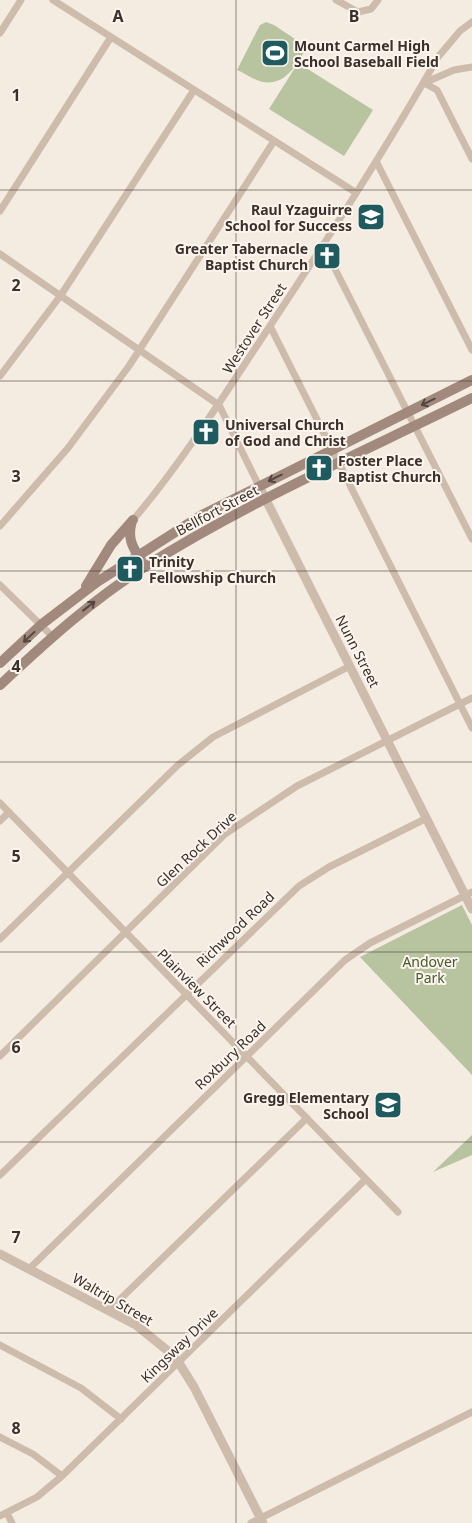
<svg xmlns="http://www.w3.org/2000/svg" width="472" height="1523" font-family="'Noto Sans',sans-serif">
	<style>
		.green { fill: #b8c4a0 }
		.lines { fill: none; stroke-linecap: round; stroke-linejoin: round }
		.minor { stroke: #cdbbac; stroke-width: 7 }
		.tertiary { stroke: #cdbbac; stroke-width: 9 }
		.secondary { stroke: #a18a7d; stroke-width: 10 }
		.oneway { stroke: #544640 }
		.grid { fill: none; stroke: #3b302b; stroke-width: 1; stroke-opacity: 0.55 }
		.labels { text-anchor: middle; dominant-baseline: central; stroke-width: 4; stroke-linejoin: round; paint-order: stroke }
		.poi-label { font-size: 14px; font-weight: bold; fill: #3b302b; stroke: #fbf5ee; text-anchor: start }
		.street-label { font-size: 14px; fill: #3b302b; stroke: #fbf5ee }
		.park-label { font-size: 14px; fill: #4a5a2e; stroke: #fbf5ee }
		.grid-label { font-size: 16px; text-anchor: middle; font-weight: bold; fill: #3b302b; stroke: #fbf5ee; stroke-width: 4; stroke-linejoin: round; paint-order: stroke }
	</style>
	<rect width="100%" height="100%" fill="#f4ebe1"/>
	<!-- green -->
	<path class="green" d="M266 22 274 25 307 47C297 64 286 86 263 82 255 81 245 73 237 70L260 25Z
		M298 63 373 110 344 156 269 109Z
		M462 905 472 925V1075L360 957Z
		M472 1135V1155L433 1172Z"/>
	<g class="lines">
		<!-- minor -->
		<path class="minor" d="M53 0 355 192
			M336 0 358 12 371 9 378 0
			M0 33 21 0
			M424 83 437 90 472 159
			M424 83 454 70 472 67
			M376 161 472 350
			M0 211 111 37
			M320 250 330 259 472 539
			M0 254 219 405 259 486
			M270 326 472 728
			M0 376 61 295 194 90
			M133 520C184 460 226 392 270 326 328 238 386 149 438 57L460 31 472 22
			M0 526 68 448 129 366 274 141
			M0 585 52 636
			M0 803 398 1212
			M0 821 9 812
			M0 939 178 765 213 737 350 666
			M0 1056 225 834 297 786 472 698
			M0 1175 299 886 329 867 427 818
			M29 1269 345 960 370 943 472 892
			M109 1310 307 1118
			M0 1345 81 1388 121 1419
			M0 1437 33 1454 62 1476
			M7 1513 12 1523
			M0 1516 37 1497 62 1476 366 1179
			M251 1523 472 1412"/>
		<!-- tertiary -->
		<path class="tertiary" d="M259 486 472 909
			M0 1254 136 1325 168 1351 179 1363 194 1387 263 1523"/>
		<!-- secondary -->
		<path class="secondary" d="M132 521C127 537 132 547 141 560
			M86 586 111 545 133 520
			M0 663 42 624 97 582 202 515 472 380
			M0 685C46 642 92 600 146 566 249 501 363 452 472 398"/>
	</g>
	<!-- one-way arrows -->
	<defs><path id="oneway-shaft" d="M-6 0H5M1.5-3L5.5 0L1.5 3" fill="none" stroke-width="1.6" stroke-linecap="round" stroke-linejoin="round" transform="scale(1.25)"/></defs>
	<g class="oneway">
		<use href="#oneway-shaft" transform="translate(428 402) rotate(154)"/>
		<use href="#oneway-shaft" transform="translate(275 478) rotate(154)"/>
		<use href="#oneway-shaft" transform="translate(89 606) rotate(-38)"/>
		<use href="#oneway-shaft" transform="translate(29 637) rotate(137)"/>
	</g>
	<!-- grid -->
	<path class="grid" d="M236 0V1523M0 190H472M0 381H472M0 571H472M0 762H472M0 952H472M0 1142H472M0 1333H472"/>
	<!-- icons -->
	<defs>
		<symbol id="stadium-square" viewBox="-11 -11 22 22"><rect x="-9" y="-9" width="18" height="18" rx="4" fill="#1f5a5e" stroke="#fbf5ee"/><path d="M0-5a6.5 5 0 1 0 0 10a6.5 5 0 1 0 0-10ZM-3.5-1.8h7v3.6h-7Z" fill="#fff"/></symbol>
		<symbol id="school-square" viewBox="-11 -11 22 22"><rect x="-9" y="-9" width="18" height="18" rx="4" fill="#1f5a5e" stroke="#fbf5ee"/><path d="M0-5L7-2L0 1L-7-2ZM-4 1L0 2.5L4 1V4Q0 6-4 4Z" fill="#fff"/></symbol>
		<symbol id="church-square" viewBox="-11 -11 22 22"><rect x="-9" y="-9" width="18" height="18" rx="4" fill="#1f5a5e" stroke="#fbf5ee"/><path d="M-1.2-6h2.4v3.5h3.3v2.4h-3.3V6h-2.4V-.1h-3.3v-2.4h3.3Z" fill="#fff"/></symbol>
	</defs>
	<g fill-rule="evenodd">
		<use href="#stadium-square" x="259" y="37" width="32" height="32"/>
		<use href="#school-square" x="355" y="201" width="32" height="32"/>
		<use href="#church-square" x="311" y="240" width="32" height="32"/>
		<use href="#church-square" x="190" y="416" width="32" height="32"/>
		<use href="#church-square" x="303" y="452" width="32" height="32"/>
		<use href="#church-square" x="114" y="553" width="32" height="32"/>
		<use href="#school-square" x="372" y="1089" width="32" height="32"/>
	</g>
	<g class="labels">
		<!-- poi labels -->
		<g class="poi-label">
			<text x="294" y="45">Mount Carmel High<tspan x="294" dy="16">School Baseball Field</tspan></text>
			<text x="352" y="209" text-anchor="end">Raul Yzaguirre<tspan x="352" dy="16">School for Success</tspan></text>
			<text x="308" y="248" text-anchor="end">Greater Tabernacle<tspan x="308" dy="16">Baptist Church</tspan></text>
			<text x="225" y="424">Universal Church<tspan x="225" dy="16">of God and Christ</tspan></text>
			<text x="338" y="460">Foster Place<tspan x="338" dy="16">Baptist Church</tspan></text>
			<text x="149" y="561">Trinity<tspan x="149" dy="16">Fellowship Church</tspan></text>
			<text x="369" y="1097" text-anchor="end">Gregg Elementary<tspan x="369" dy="16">School</tspan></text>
		</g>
		<!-- street labels -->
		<g class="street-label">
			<text transform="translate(254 328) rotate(-57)">Westover Street</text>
			<text transform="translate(217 510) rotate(-28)">Bellfort Street</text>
			<text transform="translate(358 651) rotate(63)">Nunn Street</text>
			<text transform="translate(196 849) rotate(-43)">Glen Rock Drive</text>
			<text transform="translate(235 929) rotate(-44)">Richwood Road</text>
			<text transform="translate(197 988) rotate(45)">Plainview Street</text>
			<text transform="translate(230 1055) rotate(-44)">Roxbury Road</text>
			<text transform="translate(113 1299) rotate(30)">Waltrip Street</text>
			<text transform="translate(179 1345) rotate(-44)">Kingsway Drive</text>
		</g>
		<!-- park labels -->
		<g class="park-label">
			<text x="430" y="961">Andover<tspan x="430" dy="16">Park</tspan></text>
		</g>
	</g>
	<g class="grid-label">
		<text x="118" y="22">A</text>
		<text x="354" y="22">B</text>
		<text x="16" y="101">1</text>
		<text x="16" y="291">2</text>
		<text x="16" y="482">3</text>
		<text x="16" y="672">4</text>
		<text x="16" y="862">5</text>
		<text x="16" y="1053">6</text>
		<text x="16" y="1243">7</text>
		<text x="16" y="1434">8</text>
	</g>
</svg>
